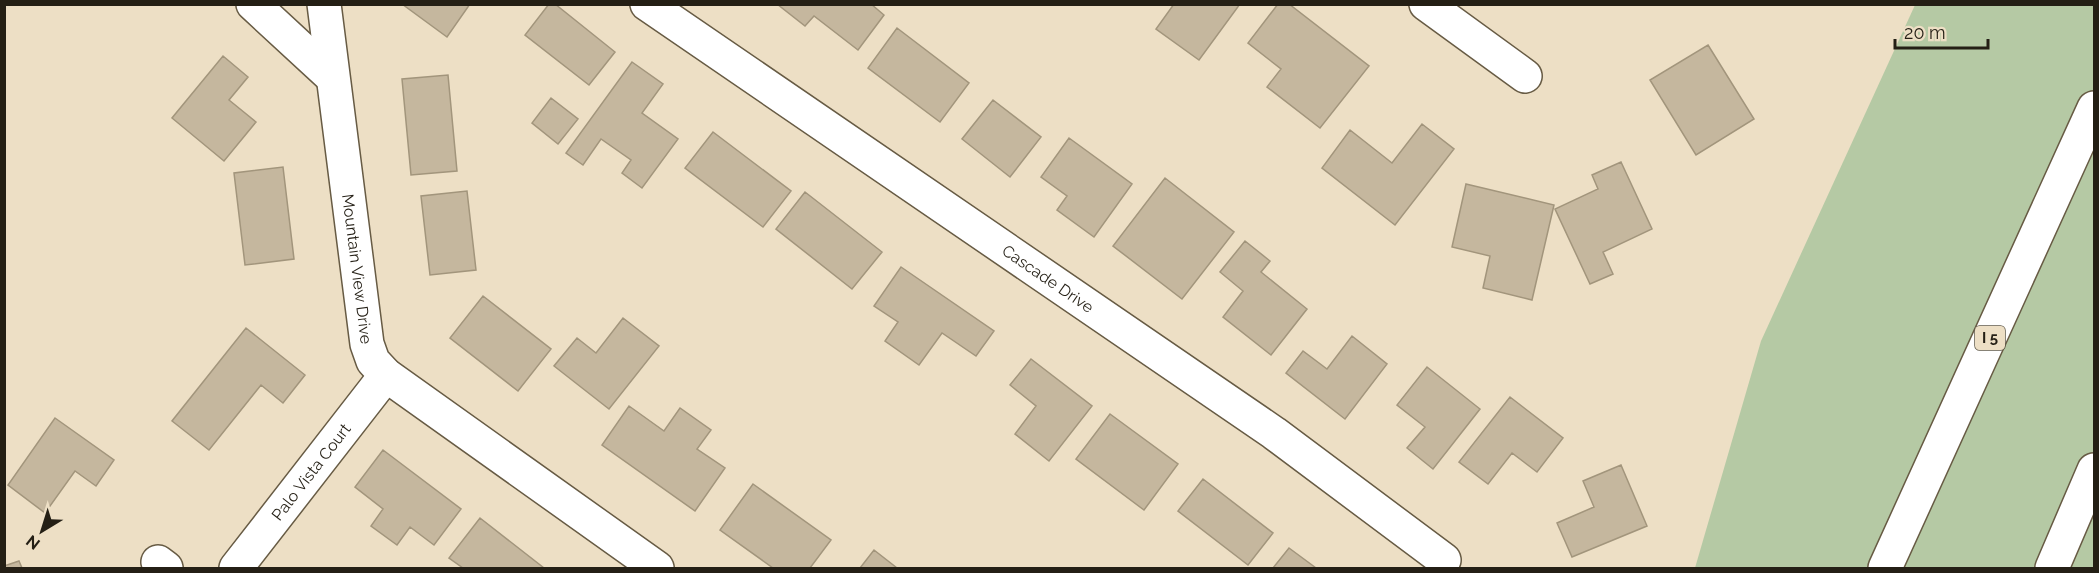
<svg xmlns="http://www.w3.org/2000/svg" width="2099" height="573" font-family="Raleway,sans-serif">
	<style>
		.green { fill: #b5c9a4 }
		.building { fill: #c5b79e; stroke: #a2957c; stroke-width: 1.5 }
		.lines { fill: none; stroke-linecap: round; stroke-linejoin: round }
		.minor-casing { stroke: #675b44; stroke-width: 36 }
		.highway-casing { stroke: #675b44; stroke-width: 36 }
		.minor { stroke: #fff; stroke-width: 33 }
		.highway { stroke: #fff; stroke-width: 33 }
		.labels { text-anchor: middle; dominant-baseline: central; stroke-width: 4.5; stroke-linejoin: round; paint-order: stroke }
		.shield { fill: #eddfc5; stroke: #60594a; stroke-width: 1.5 }
		.shield-label { font-size: 15px; font-weight: bold; fill: #241f15 }
		.street-label { font-size: 16px; fill: #241f15; stroke: #eddfc5 }
	</style>
	<rect width="100%" height="100%" fill="#eddfc5"/>
	<!-- green -->
	<path class="green" d="M1915 5H2094V568H1695L1761 341Z"/>
	<!-- building -->
	<path class="building" d="M402 4H470L447 37Z
		M549 4H555L615 52 589 85 525 35Z
		M777 4H871L884 15 858 50 814 16 805 26Z
		M1174 4H1240L1199 60 1156 29Z
		M1278 4H1289L1369 66 1320 128 1267 87 1281 69 1248 43Z
		M897 28 969 83 940 122 868 68Z
		M1708 45 1754 119 1696 155 1650 80Z
		M223 56 248 77 229 100 256 122 224 161 172 118Z
		M632 62 663 84 642 113 678 139 642 188 622 173 631 160 601 139 583 165 566 153Z
		M448 75 457 171 411 175 402 79Z
		M551 98 578 119 558 144 532 123Z
		M993 100 1041 137 1010 177 962 139Z
		M1422 124 1454 149 1395 225 1322 168 1350 130 1392 163Z
		M713 132 791 191 763 227 685 168Z
		M1069 138 1132 184 1094 237 1057 210 1067 196 1041 177Z
		M1621 162 1652 229 1603 252 1613 274 1590 284 1555 209 1598 189 1592 175Z
		M283 167 294 259 245 265 234 173Z
		M1165 178 1234 232 1182 299 1113 246Z
		M1466 184 1554 205 1532 300 1483 288 1490 256 1452 247Z
		M467 191 476 270 430 275 421 196Z
		M805 192 882 252 852 289 776 229Z
		M1245 241 1270 261 1261 272 1307 309 1271 355 1223 317 1243 291 1220 272Z
		M901 267 994 331 976 356 942 333 919 365 885 341 898 322 874 306Z
		M483 296 551 349 518 391 450 338Z
		M623 318 659 346 609 409 554 366 577 338 596 353Z
		M246 328 305 375 283 403 261 385 209 450 172 421Z
		M1352 336 1387 364 1345 419 1286 373 1303 351 1327 369Z
		M1031 359 1092 406 1049 461 1015 434 1036 406 1010 385Z
		M1427 367 1480 409 1433 469 1407 448 1425 427 1397 405Z
		M1510 397 1563 438 1537 472 1512 453 1488 484 1459 462Z
		M629 406 664 431 680 408 711 430 697 449 725 468 695 511 602 445Z
		M1110 414 1178 464 1144 510 1076 459Z
		M55 418 114 460 96 486 75 471 45 513 8 485Z
		M383 450 461 509 434 545 410 527 397 545 371 526 383 509 355 487Z
		M1621 465 1647 526 1572 557 1557 523 1594 507 1583 481Z
		M1203 479 1273 533 1248 565 1178 511Z
		M753 484 831 540 810 568H773L720 530Z
		M480 518 544 568H463L449 558Z
		M1289 548 1316 568H1273Z
		M874 550 897 568H860Z
		M19 561 22 568H4V566Z"/>
	<g class="lines">
		<defs>
			<g id="minor">
				<path d="M253 4 332 77"/>
				<path id="s1" d="M324 4 367 344 373 361 386 375 657 568"/>
				<path id="s2" d="M647 4 1274 433 1444 560"/>
				<path d="M1426 4 1525 76"/>
				<path d="M158 562 166 568"/>
				<path id="s3" d="M236 568 386 375"/>
			</g>
			<path id="highway" d="M1885 568 2094 108
				M2052 568 2094 470"/>
		</defs>
		<!-- minor casing -->
		<use href="#minor" class="minor-casing"/>
		<!-- highway casing -->
		<use href="#highway" class="highway-casing"/>
		<!-- minor -->
		<use href="#minor" class="minor"/>
		<!-- highway -->
		<use href="#highway" class="highway"/>
	</g>
	<g class="labels">
		<!-- shield labels -->
		<rect class="shield" x="1975" y="326" width="30" height="24" rx="4.5"/>
		<g class="shield-label">
			<text x="1990" y="338">I 5</text>
		</g>
		<!-- street labels -->
		<g class="street-label">
			<text stroke="none"><textPath href="#s1" startOffset="267">Mountain View Drive</textPath></text>
			<text stroke="none"><textPath href="#s2" startOffset="486">Cascade Drive</textPath></text>
			<text stroke="none"><textPath href="#s3" startOffset="122">Palo Vista Court</textPath></text>
		</g>
	</g>
	<!-- border -->
	<rect width="2099" height="573" fill="none" stroke="#241f15" stroke-width="12"/>
	<!-- north arrow -->
	<g transform="translate(42 531) rotate(218)" stroke="#eddfc5" stroke-width="4.5" paint-order="stroke">
	<path d="M0-4.5L10 22L0 15L-10 22Z" fill="#241f15"/>
	<text y="-9" font-size="16" font-weight="bold" text-anchor="middle" fill="#241f15">N</text>
	</g>
	<!-- scale -->
	<path d="M1895 39v9h93v-9" fill="none" stroke="#241f15" stroke-width="3"/>
	<text x="1904" y="39" font-size="18" fill="#241f15" stroke="#eddfc5" stroke-width="4.5" paint-order="stroke">20 m</text>
</svg>
